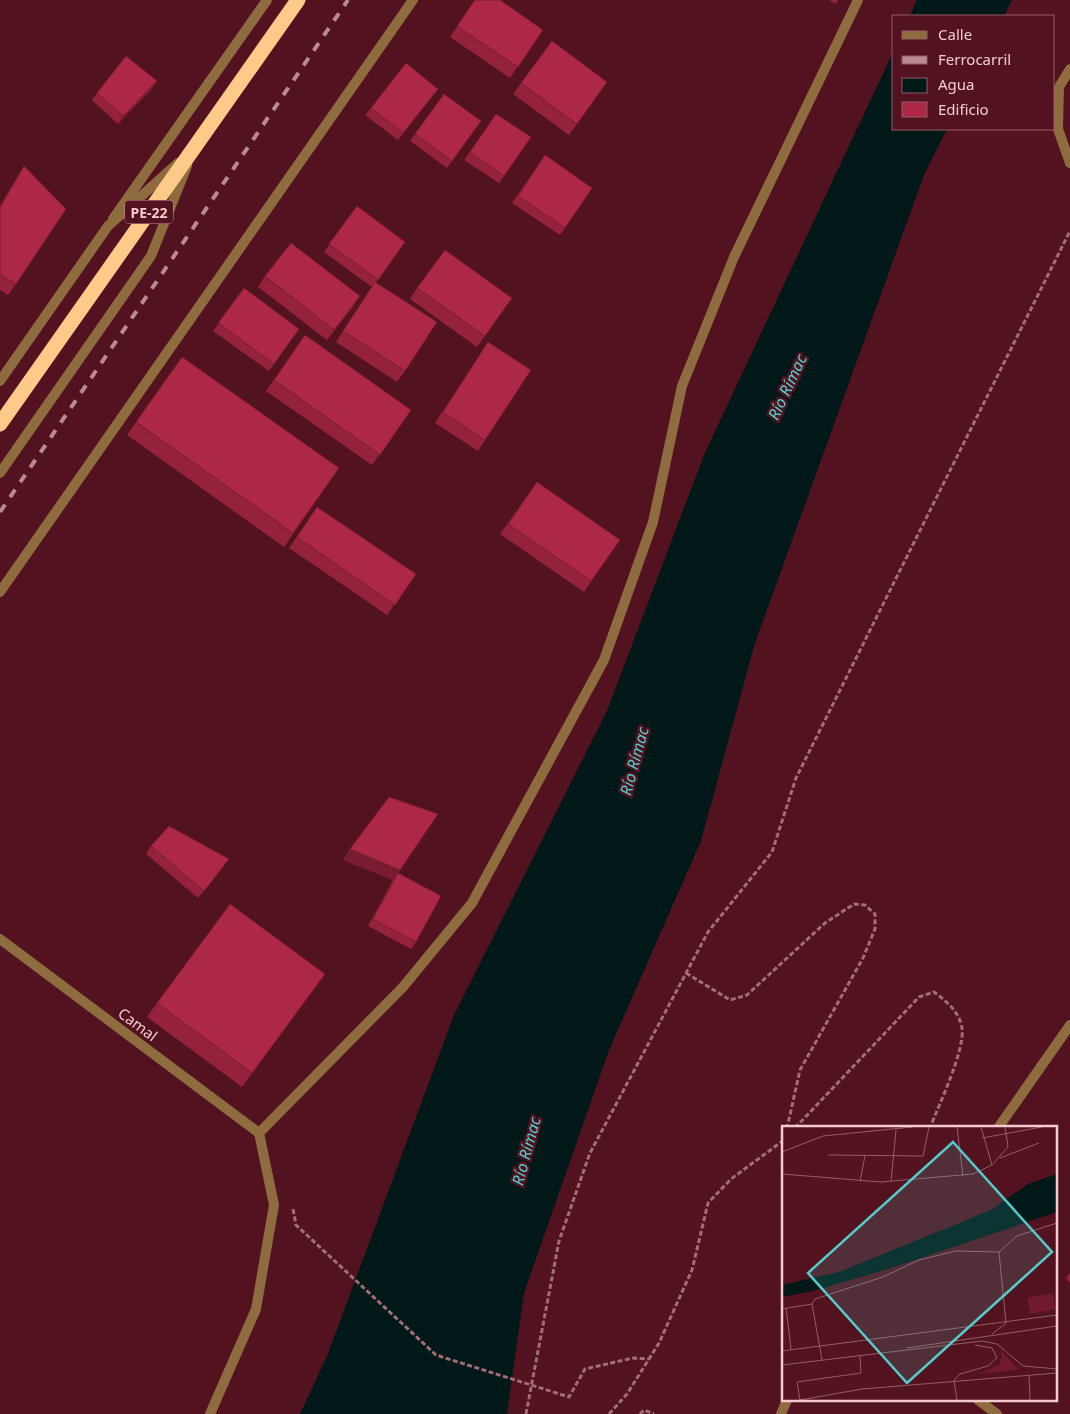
<svg xmlns="http://www.w3.org/2000/svg" width="1070" height="1414" font-family="'Noto Sans',sans-serif">
	<style>
		.water { fill: #001918 }
		.lines { fill: none; stroke-linecap: round; stroke-linejoin: round }
		.path { stroke: #a26d75; stroke-width: 3; stroke-dasharray: 5 2.5; stroke-linecap: butt }
		.lane { stroke: #8e6c3f; stroke-width: 10 }
		.street { stroke: #8e6c3f; stroke-width: 10 }
		.highway { stroke: #fdca89; stroke-width: 15 }
		.rail { stroke: #bb8990; stroke-width: 4; stroke-dasharray: 9 9; stroke-linecap: butt }
		.wall { fill: #95223d }
		.shaded-wall { fill: #791c32 }
		.building { fill: #ad2847; stroke: #791c32 }
		.labels { text-anchor: middle; dominant-baseline: central; stroke-width: 5; stroke-linejoin: round; paint-order: stroke }
		.shield { fill: #531220; stroke: #c4949a; stroke-width: 1 }
		.shield-label { font-size: 14px; font-weight: bold; fill: #f5cbce }
		.street-label { font-size: 15px; fill: #f5cbce; stroke: #531220 }
		.water-label { font-size: 16px; font-style: italic; fill: #4ad7d4; stroke: #531220 }
		.inset-road { fill: none; stroke: #945c66; stroke-width: 1 }
		.view { fill: #53cdca; fill-opacity: 0.15; stroke: #53cdca; stroke-width: 2.5 }
		.inset-edge { fill: none; stroke: #f5cbce; stroke-width: 2.5 }
	</style>
	<rect width="100%" height="100%" fill="#531220"/>
	<!-- water -->
	<path class="water" d="M917 0H1012L1004 16H910Z
		M894 50V129H947L924 175 755 643 701 841 609 1050 524 1293 507 1414H300L327 1356 454 1015 607 711 704 455Z"/>
	<g class="lines">
		<!-- path -->
		<path class="path" d="M686 973 730 1000 747 995 825 923 854 904 865 905 875 914V929L863 958 800 1070 787 1128
			M795 1128 919 997 934 992C946 1001 959 1011 962 1028 965 1051 939 1104 930 1128
			M293 1209 296 1225 436 1355 569 1397 585 1369 633 1358 649 1359
			M526 1414 559 1241 590 1153 708 932 772 852 796 778 1070 231
			M609 1414 627 1394 659 1343 692 1270 708 1203 731 1179 784 1140
			M640 1414 644 1410 654 1414"/>
		<!-- lane -->
		<path class="lane" d="M1070 69 1059 87 1058 129 1070 163
			M113 219 267 0"/>
		<!-- street -->
		<path class="street" d="M0 381 108 226 178 163
			M0 473 151 256 187 166
			M0 592 413 0
			M0 939 259 1133
			M998 1128 1070 1025
			M978 1400 997 1414
			M210 1414 256 1309 274 1205 259 1133 403 987 472 903 604 660 653 522 682 386 734 257 858 0
			M781 1414 787 1400"/>
		<!-- highway -->
		<path class="highway" d="M0 424 298 0"/>
		<!-- rail -->
		<path class="rail" d="M0 512 348 0"/>
	</g>
	<!-- wall -->
	<path class="wall" d="M475 0 543 30 510 78 450 37Z
		M829 0H838L836 4Z
		M552 41 607 82 569 135 513 94Z
		M152 89 118 124 92 100 97 93Z
		M438 89 398 140 365 115 371 108Z
		M444 94 481 121 447 168 410 141Z
		M496 114 531 137 499 183 464 160Z
		M545 155 592 188 560 235 512 203Z
		M24 166 16 284 8 295 0 290V206L17 177Z
		M357 206 405 242 376 282 405 371 397 382 336 342 372 287 324 252Z
		M265 276 353 307 327 340 258 287Z
		M244 288 299 329 269 371 213 331Z
		M417 288 512 298 477 347 410 299Z
		M305 335 411 410 372 465 266 391Z
		M488 342 485 440 478 451 435 423Z
		M182 357 339 468 284 547 127 435Z
		M537 482 620 540 584 592 500 534Z
		M317 507 416 574 387 615 289 548Z
		M151 846 224 866 198 898 146 854Z
		M343 860 398 873 416 942 411 949 368 926 393 880Z
		M325 974 242 1087 147 1017 157 1003Z
		M1070 1273V1283L1066 1278Z"/>
	<!-- shaded-wall -->
	<path class="shaded-wall" d="M157 81 152 89 118 124 123 116Z
		M438 89 433 96 398 140 403 133Z
		M360 296 353 307 327 340 334 330Z
		M350 849 400 870 393 880 343 860Z
		M325 974 315 988 242 1087 252 1073Z"/>
	<!-- building -->
	<path class="building" d="M475 0H500L543 30 518 67 457 26Z
		M552 41 607 82 577 124 521 83Z
		M126 56 157 81 123 116 97 93Z
		M406 63 438 89 403 133 371 108Z
		M444 94 481 121 452 161 415 134Z
		M496 114 531 137 504 176 470 152Z
		M545 155 592 188 565 228 518 196Z
		M24 166 66 209 16 284 0 274V208Z
		M357 206 405 242 378 280 329 244Z
		M291 243 360 296 334 330 265 276Z
		M445 250 512 298 485 336 417 288Z
		M375 282 437 322 405 371 343 331Z
		M244 288 299 329 274 364 218 323Z
		M305 335 411 410 380 455 274 380Z
		M488 342 531 370 485 440 443 412Z
		M182 357 339 468 293 533 136 422Z
		M537 482 620 540 591 581 508 524Z
		M317 507 416 574 395 605 297 537Z
		M389 797 438 814 400 870 350 849Z
		M169 826 229 859 204 891 151 846Z
		M398 873 441 896 416 942 373 919Z
		M230 904 325 974 252 1073 157 1003Z"/>
	<g class="labels">
		<!-- shield labels -->
		<rect class="shield" x="125" y="200.5" width="48" height="23" rx="4"/>
		<g class="shield-label">
			<text x="149" y="212">PE-22</text>
		</g>
		<!-- street labels -->
		<g class="street-label">
			<text transform="translate(138 1024) rotate(37)">Camal</text>
		</g>
		<!-- water labels -->
		<g class="water-label">
			<text transform="translate(787 387) rotate(-65)">Río Rímac</text>
			<text transform="translate(634 761) rotate(-75)">Río Rímac</text>
			<text transform="translate(526 1151) rotate(-75)">Río Rímac</text>
		</g>
	</g>
	<!-- overview -->
	<g transform="translate(782 1126)">
		<rect width="275" height="275" fill="#531220"/>
		<path d="M271 167 273 183 248 188 245 172ZM220 225 237 244 196 248 218 238Z" fill="#701a2d"/>
		<path d="M275 48V86L106 143 31 165 0 171V159L57 146 209 84 246 58Z" fill="#001918"/>
		<path class="inset-road" d="M175 1 181 50M199 1 210 39M200 12 260 1M0 26 41 10 130 1M46 29 141 30 147 1M218 32 257 17M0 48 99 56 191 48 210 39 226 21 223 1M78 55 83 30M109 55 114 4M30 178 40 234M4 182 9 223M0 183 30 178 33 173 101 151 137 134 174 125 217 126 235 110 275 97M210 208 224 197 217 126M125 222 275 200M0 225 275 189M0 239 200 215 215 218 241 240 275 243M247 250 248 274M18 274 15 256 79 247 78 229M18 274 80 263 275 247M175 274 172 254 178 248 206 240 215 232 210 222 193 219"/>
		<path class="view" d="M171 16 270 126 125 257 26 147Z"/>
		<rect width="275" height="275" class="inset-edge"/>
	</g>
	<!-- legend -->
	<rect x="892" y="15" width="162" height="115" fill="#531220" stroke="#945c66"/>
	<rect x="902" y="31" width="25" height="8" fill="#8e6c3f" stroke="#945c66"/>
	<text x="938" y="40" font-size="15" fill="#f5cbce">Calle</text>
	<rect x="902" y="56" width="25" height="8" fill="#bb8990" stroke="#945c66"/>
	<text x="938" y="65" font-size="15" fill="#f5cbce">Ferrocarril</text>
	<rect x="902" y="78" width="25" height="15" fill="#001918" stroke="#945c66"/>
	<text x="938" y="90" font-size="15" fill="#f5cbce">Agua</text>
	<rect x="902" y="102" width="25" height="15" fill="#ad2847" stroke="#945c66"/>
	<text x="938" y="115" font-size="15" fill="#f5cbce">Edificio</text>
</svg>
